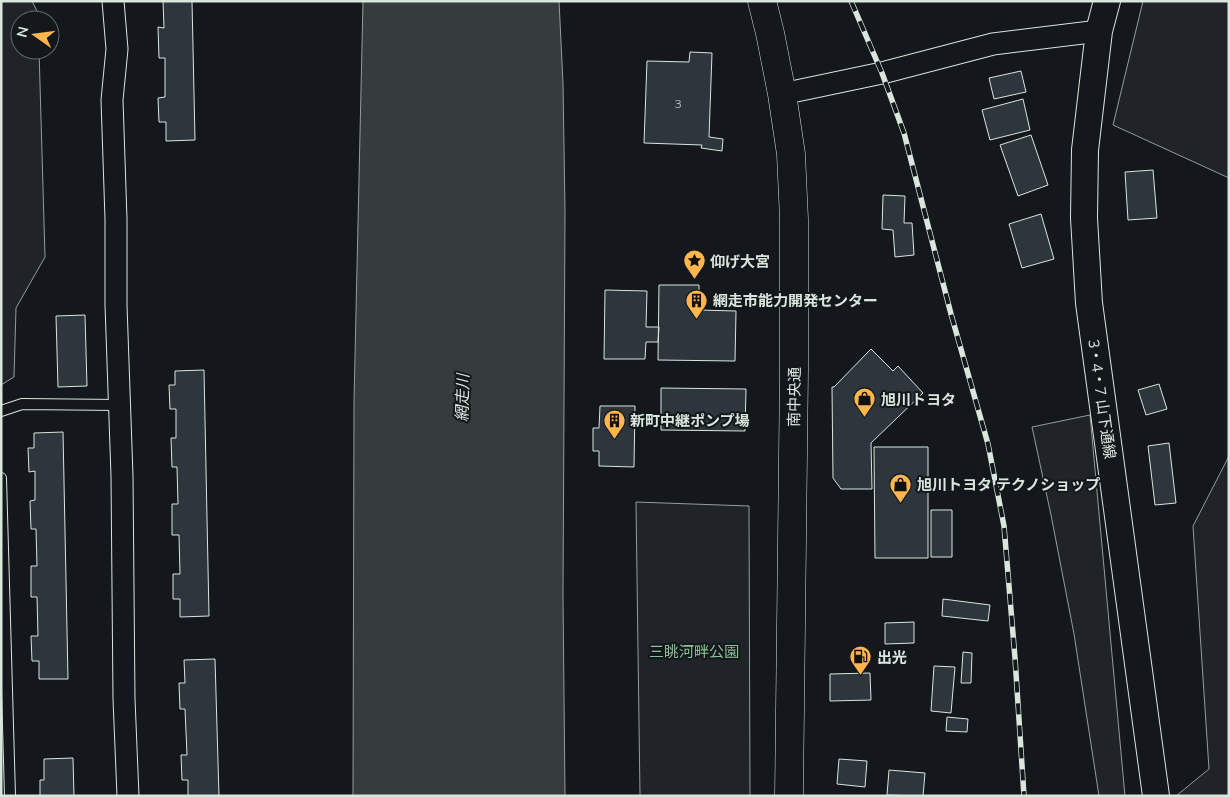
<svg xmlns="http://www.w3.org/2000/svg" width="1230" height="797" font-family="Mulish,'Noto Sans JP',sans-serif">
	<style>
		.green { fill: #202428; stroke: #939e99 }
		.water { fill: #363b3e; stroke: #939e99 }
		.building { fill: #2c363c; stroke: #d8e6dc }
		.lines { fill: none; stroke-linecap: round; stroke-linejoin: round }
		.service-casing { stroke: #d8e6dc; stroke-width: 12 }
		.minor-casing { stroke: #d8e6dc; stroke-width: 23 }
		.tertiary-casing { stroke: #d8e6dc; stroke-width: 28 }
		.trunk-casing { stroke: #d8e6dc; stroke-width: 29 }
		.service { stroke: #14181c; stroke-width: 10 }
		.minor { stroke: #14181c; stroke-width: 21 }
		.tertiary { stroke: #14181c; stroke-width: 26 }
		.trunk { stroke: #14181c; stroke-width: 28 }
		.rail-casing { stroke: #d8e6dc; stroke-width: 5.5 }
		.rail { stroke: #14181c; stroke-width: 4; stroke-dasharray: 11; stroke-linecap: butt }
		.labels { text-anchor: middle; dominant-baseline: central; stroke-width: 4; stroke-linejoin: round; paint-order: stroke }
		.number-label { font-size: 12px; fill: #adbab4 }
		.poi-label { font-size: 15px; font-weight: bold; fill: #d8e6dc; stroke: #14181c; text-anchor: start }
		.street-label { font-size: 15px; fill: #d8e6dc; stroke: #14181c }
		.park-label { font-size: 15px; fill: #8ac095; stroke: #14181c }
		.water-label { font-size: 16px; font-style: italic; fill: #d8e6dc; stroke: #14181c }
	</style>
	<rect width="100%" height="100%" fill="#14181c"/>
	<!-- green -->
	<path class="green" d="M1 1H32L38 13V20H20V50H39L45 257 16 308 14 377 1 385Z
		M1143 1H1229V178L1113 125Z
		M1090 415 1125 796H1099L1074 634 1051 515 1032 427Z
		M1229 456V796H1176L1209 769 1193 526Z
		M636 502 749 506 750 796H640Z"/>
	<!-- water -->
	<path class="water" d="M363 1H559L563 83 565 211 563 595 565 796H353L354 401Z"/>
	<!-- building -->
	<path class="building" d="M163 1H192L195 140 166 141V122H159L158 98 165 97V58H159L158 27 164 28Z
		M690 52 712 53 709 137 723 139 722 151 701 148 702 145 644 143 647 61 689 62Z
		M1021 71 1026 92 994 99 989 78Z
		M1023 99 1030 130 990 140 982 110Z
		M1031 135 1048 185 1018 196 1000 145Z
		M1153 170 1157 218 1128 220 1125 172Z
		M883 195 905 196 904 223H912L914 255 895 257 893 230 882 229Z
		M1041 214 1054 259 1022 268 1009 224Z
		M659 285H699V310L736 311 735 361 658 360Z
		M605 290 647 291 646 327H659L658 342H646L645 359H604Z
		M85 315 87 386 58 387 56 316Z
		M871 349 893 371 898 366 923 393 871 443 872 489H841L833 478 832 387H834Z
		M204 370 209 616 180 617V599H173V574H180L179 535H172V504H178L177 467H172L171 438H176V409H170L169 385H175V371Z
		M1159 384 1167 409 1146 415 1138 390Z
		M661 388 746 389 745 431 661 430Z
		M600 406H635L634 467 599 466V451H593V428H599Z
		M63 432 68 679H39V661H32L31 636H38L37 597H31V566H37L36 529H31L30 501 35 500V471L29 472 28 448H34V433Z
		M1169 443 1176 503 1155 505 1148 446Z
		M874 447H928V558H875Z
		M931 510H952V557H931Z
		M943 599 990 605 988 621 942 616Z
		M914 622V643L885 644V623Z
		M963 652 972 653 971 683H961Z
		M215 659 219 796H188V780H182L181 755H187L185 709H180L179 683H185L184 660Z
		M934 666 955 667 951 713 931 711Z
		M870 673 871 700 830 701V674Z
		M947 717 968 719 967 732 946 731Z
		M73 758 74 796H40V780H44V759Z
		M839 759 867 761 865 787 837 784Z
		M889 770 925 773 923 796 887 795Z"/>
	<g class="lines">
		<defs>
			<path id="service" d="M1 411 22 404 119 405
				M1 478 10 796"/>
			<path id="minor" d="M113 1 117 49 112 100 116 219V305L122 476 124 699 128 796
				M782 94 882 73 993 44 1099 31"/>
			<path id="tertiary" d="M1107 1 1099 31 1085 150 1084 218 1089 303 1156 796"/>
			<path id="trunk" d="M762 1 770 33 782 94 791 154 794 219V370L789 796"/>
		</defs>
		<!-- service casing -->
		<use href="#service" class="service-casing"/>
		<!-- minor casing -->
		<use href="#minor" class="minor-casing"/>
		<!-- tertiary casing -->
		<use href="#tertiary" class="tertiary-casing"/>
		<!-- trunk casing -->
		<use href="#trunk" class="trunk-casing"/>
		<!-- service -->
		<use href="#service" class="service"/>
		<!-- minor -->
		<use href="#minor" class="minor"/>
		<!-- tertiary -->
		<use href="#tertiary" class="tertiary"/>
		<!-- trunk -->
		<use href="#trunk" class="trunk"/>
		<defs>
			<path id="rail" d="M851 1 882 73 904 133 951 314 988 444 1004 526 1015 658 1024 796"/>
		</defs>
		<!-- rail casing -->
		<use href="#rail" class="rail-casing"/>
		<!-- rail -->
		<use href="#rail" class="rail"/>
	</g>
	<!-- icons -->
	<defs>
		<symbol id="sight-pin" viewBox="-11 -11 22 30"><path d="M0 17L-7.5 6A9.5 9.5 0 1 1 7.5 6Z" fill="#ffb74d" stroke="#14181c"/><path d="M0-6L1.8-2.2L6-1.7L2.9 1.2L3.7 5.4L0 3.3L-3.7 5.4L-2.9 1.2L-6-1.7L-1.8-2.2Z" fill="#111"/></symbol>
		<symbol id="building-pin" viewBox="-11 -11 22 30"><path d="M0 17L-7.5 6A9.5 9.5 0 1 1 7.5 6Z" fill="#ffb74d" stroke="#14181c"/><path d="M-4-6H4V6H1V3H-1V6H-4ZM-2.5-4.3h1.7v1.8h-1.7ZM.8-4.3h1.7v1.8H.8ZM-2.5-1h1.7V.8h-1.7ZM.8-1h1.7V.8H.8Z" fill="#111"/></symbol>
		<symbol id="shop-pin" viewBox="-11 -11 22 30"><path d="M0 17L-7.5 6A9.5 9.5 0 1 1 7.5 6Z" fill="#ffb74d" stroke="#14181c"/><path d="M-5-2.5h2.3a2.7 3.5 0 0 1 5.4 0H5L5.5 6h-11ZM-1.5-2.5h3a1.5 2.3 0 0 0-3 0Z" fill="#111"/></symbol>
		<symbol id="fuel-pin" viewBox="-11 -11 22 30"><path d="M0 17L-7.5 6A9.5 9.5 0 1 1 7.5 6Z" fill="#ffb74d" stroke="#14181c"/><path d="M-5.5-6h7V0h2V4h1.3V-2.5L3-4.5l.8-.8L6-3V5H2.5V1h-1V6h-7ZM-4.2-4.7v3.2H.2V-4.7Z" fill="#111"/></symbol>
	</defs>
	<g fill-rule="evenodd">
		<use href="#sight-pin" x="682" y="248" width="25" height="34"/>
		<use href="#building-pin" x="684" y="288" width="25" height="34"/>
		<use href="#shop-pin" x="852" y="386" width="25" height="34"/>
		<use href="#building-pin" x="602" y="408" width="25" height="34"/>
		<use href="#shop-pin" x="888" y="472" width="25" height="34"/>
		<use href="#fuel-pin" x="848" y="644" width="25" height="34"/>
	</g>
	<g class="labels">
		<!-- number labels -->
		<g class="number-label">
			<text x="678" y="103">3</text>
		</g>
		<!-- poi labels -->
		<g class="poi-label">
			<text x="710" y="261">仰げ大宮</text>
			<text x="713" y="300">網走市能力開発センター</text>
			<text x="881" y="399">旭川トヨタ</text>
			<text x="630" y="420">新町中継ポンプ場</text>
			<text x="917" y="484">旭川トヨタ テクノショップ</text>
			<text x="877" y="657">出光</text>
		</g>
		<!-- street labels -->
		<g class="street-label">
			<text transform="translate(794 397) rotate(-89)">南中央通</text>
			<text transform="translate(1102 399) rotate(82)">3・4・7 山下通線</text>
		</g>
		<!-- park labels -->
		<g class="park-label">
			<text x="694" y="651">三眺河畔公園</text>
		</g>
		<!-- water labels -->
		<g class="water-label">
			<text transform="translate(462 398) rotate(-89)">網走川</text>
		</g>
	</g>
	<!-- border -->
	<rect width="1230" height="797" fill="none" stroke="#d8e6dc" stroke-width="5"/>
	<!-- north arrow -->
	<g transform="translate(35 35) rotate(284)"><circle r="24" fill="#14181c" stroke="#626a69"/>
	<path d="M0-4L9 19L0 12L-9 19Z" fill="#ffb74d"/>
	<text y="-8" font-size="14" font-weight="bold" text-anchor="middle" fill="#d8e6dc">N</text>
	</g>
</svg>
